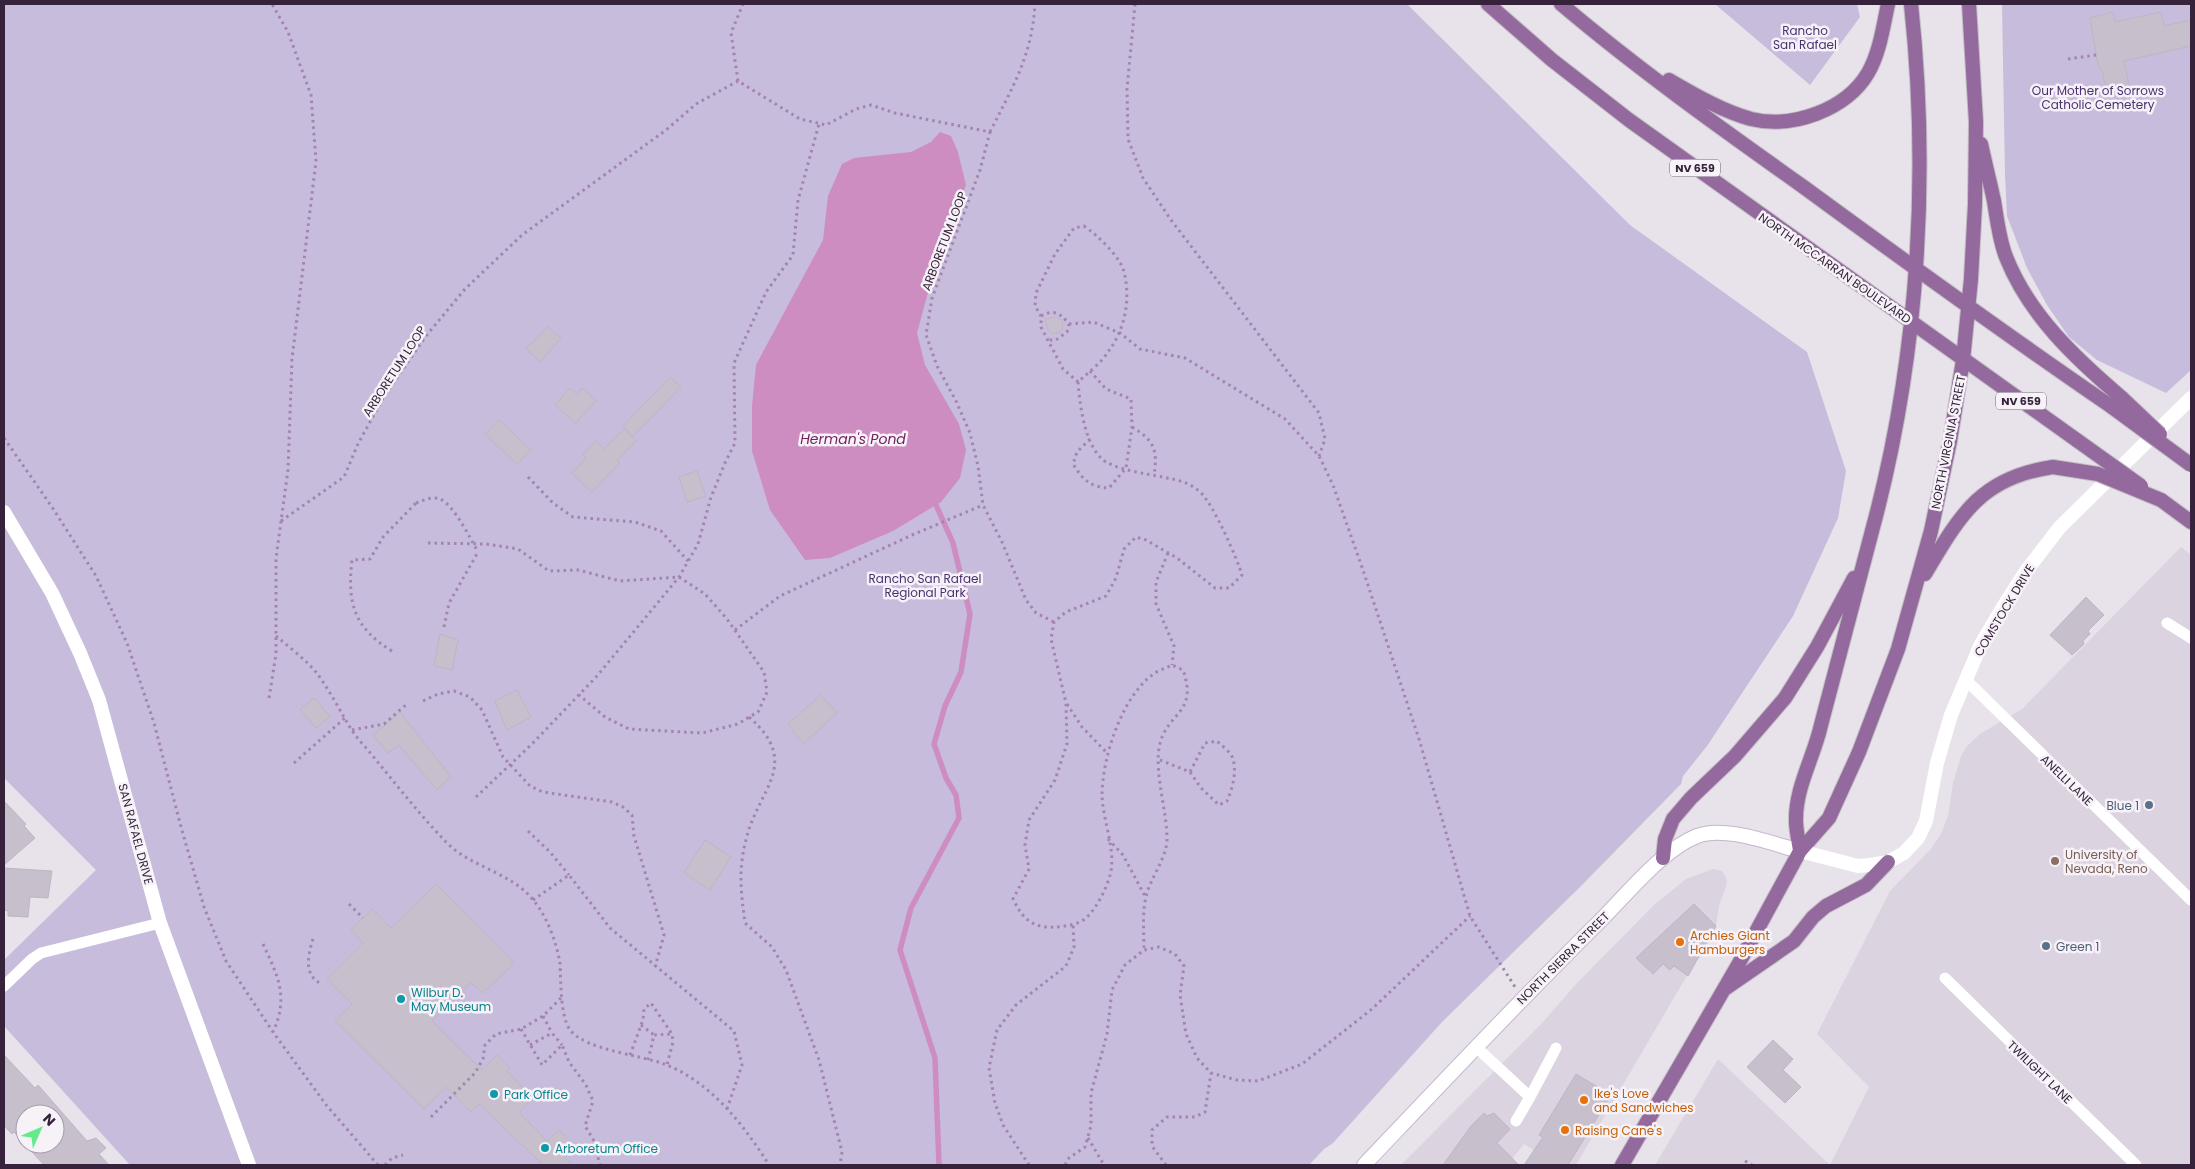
<svg xmlns="http://www.w3.org/2000/svg" width="2195" height="1169" font-family="Poppins,sans-serif">
	<style>
		.built { fill: #dbd3df }
		.green { fill: #c7bcdb }
		.water { fill: #cd8dc0 }
		.lines { fill: none; stroke-linecap: round; stroke-linejoin: round }
		.stream { stroke: #cd8dc0; stroke-width: 5.5 }
		.building { fill: #c7bfcc; stroke: #bfb5c5; fill-rule: evenodd }
		.secondary-casing { stroke: #c4b6cb; stroke-width: 16 }
		.primary-casing { stroke: #c3bdc4; stroke-width: 16 }
		.path { stroke: #a384ad; stroke-width: 3; stroke-dasharray: 2.5 4; stroke-linecap: butt }
		.service { stroke: #fff; stroke-width: 11 }
		.minor { stroke: #fff; stroke-width: 14 }
		.secondary { stroke: #fff; stroke-width: 14 }
		.primary { stroke: #94699e; stroke-width: 14 }
		.primary-bridge-casing { stroke: #c3bdc4; stroke-width: 16; stroke-linecap: butt }
		.path-bridge { stroke: #a384ad; stroke-width: 3; stroke-dasharray: 2.5 4; stroke-linecap: butt }
		.primary-bridge { stroke: #94699e; stroke-width: 14 }
		.service-dot { fill: #5c6f8a; stroke: #f6f2f8; stroke-width: 2 }
		.education-dot { fill: #8d6e63; stroke: #f6f2f8; stroke-width: 2 }
		.food-dot { fill: #e8710a; stroke: #f6f2f8; stroke-width: 2 }
		.culture-dot { fill: #0f9aa8; stroke: #f6f2f8; stroke-width: 2 }
		.labels { text-anchor: middle; dominant-baseline: central; stroke-width: 5; stroke-linejoin: round; paint-order: stroke }
		.shield { fill: #f6f2f8; stroke: #706174; stroke-width: 1 }
		.shield-label { font-size: 11px; font-weight: bold; fill: #36233b }
		.park-label { font-size: 12px; fill: #4c3070; stroke: #f6f2f8 }
		.street-label { font-size: 12px; fill: #36233b; stroke: #f6f2f8 }
		.service-label { font-size: 12px; fill: #4e5e75; stroke: #f6f2f8; text-anchor: end }
		.education-label { font-size: 12px; fill: #785e54; stroke: #f6f2f8; text-anchor: start }
		.food-label { font-size: 12px; fill: #c56008; stroke: #f6f2f8; text-anchor: start }
		.culture-label { font-size: 12px; fill: #0d838f; stroke: #f6f2f8; text-anchor: start }
		.water-label { font-size: 14px; font-style: italic; fill: #742161; stroke: #f6f2f8 }
	</style>
	<rect width="100%" height="100%" fill="#e8e2eb"/>
	<!-- built -->
	<path class="built" d="M2181 547 2191 555V1165H1655L1718 1059 1830 1165 1869 1087 1817 1034 1890 891 1930 850 1941 834 1948 816 1953 783 1961 756 1967 746 1980 734 2022 709Z
		M1713 869 1722 871 1726 877 1727 883 1719 906 1716 926 1576 1165H1557L1524 1144 1507 1165H1401L1544 1021 1576 984 1654 905 1686 879Z"/>
	<!-- green -->
	<path class="green" d="M4 4H1407L1630 225 1807 352 1846 471 1838 518 1793 616 1707 746 1683 776 1681 784 1580 887 1442 1022 1333 1143 1324 1149 1309 1165H130L4 1026V960L96 870 4 778Z
		M1715 4H1857L1860 17 1810 85Z
		M2002 4H2191V370L2166 393 2097 360 2069 337 2047 305 2027 268 2007 216 2005 175Z"/>
	<!-- water -->
	<path class="water" d="M940 132 951 136 958 152 966 185 927 296 917 333 925 365 959 424 966 450 960 478 941 502 893 531 830 558 805 560 770 510 752 451V406L756 365 823 240 828 196 842 164 854 158 911 152 931 142Z"/>
	<g class="lines">
		<!-- stream -->
		<path class="stream" d="M936 505 953 543 970 614 961 672 945 706 934 744 946 778 956 795 959 818 911 908 900 950 935 1058 939 1165"/>
	</g>
	<!-- building -->
	<path class="building" d="M2113 12 2115 22 2161 12 2164 26 2191 20V46L2124 61 2129 85 2106 90 2102 70 2098 65 2090 18Z
		M1057 317 1062 321 1063 328 1060 332 1053 334 1048 330 1045 319Z
		M547 327 561 338 540 362 526 349Z
		M670 377 681 387 633 436 623 426Z
		M570 388 577 394 582 388 596 401 576 423 555 405Z
		M499 420 531 450 517 464 485 434Z
		M624 429 636 441 617 461 620 463 592 492 572 473 586 458 583 455 596 441 604 449Z
		M697 471 706 496 687 502 679 477Z
		M2086 597 2104 615 2088 631 2090 634 2083 641 2084 644 2072 655 2050 635Z
		M440 634 458 640 452 670 434 666Z
		M517 690 531 717 507 730 495 701Z
		M821 695 837 713 803 744 788 724Z
		M314 698 330 717 316 728 300 709Z
		M400 712 451 777 437 790 399 745 388 753 373 735Z
		M4 801 26 824 24 826 35 838 4 865Z
		M705 840 731 857 710 890 684 873Z
		M4 868 52 871 48 898 30 897 28 917 8 916V911L4 910Z
		M436 884 514 963 483 993 471 983 432 1021 482 1070 497 1055 510 1068 507 1071 533 1098 519 1112 547 1141 559 1130 571 1142 560 1153 572 1165H543L479 1104 471 1112 446 1087 424 1109 335 1021 352 1004 327 979 363 943 351 930 372 909 391 928Z
		M1694 904 1716 926 1688 976 1674 966 1670 970 1663 964 1653 974 1636 958Z
		M1773 1040 1793 1059 1783 1070 1801 1087 1785 1103 1747 1067Z
		M4 1055 35 1088 38 1085 87 1141 96 1138 106 1148 99 1154 109 1165H44L14 1132 12 1134 4 1126ZM25 1114H55V1144H25Z
		M1576 1074 1611 1095 1568 1165H1524L1543 1137 1539 1135Z
		M1484 1113 1487 1116 1494 1113 1510 1129 1497 1143 1519 1165H1443L1471 1126Z"/>
	<g class="lines">
		<defs>
			<path id="secondary" d="M1364 1165C1442 1083 1520 1000 1601 920 1628 893 1662 850 1697 836 1725 825 1772 844 1800 851"/>
			<path id="primary" d="M1488 4 1552 60 1629 120 2078 441
				M1561 4C1639 70 1722 129 1805 188 1906 262 2008 336 2112 407
				M1669 80C1695 95 1722 111 1751 119 1792 129 1846 110 1868 73 1880 52 1883 27 1888 4
				M1981 144C1985 163 1990 182 1994 201 1997 219 1999 239 2006 257 2029 315 2075 358 2122 398
				M2161 500 2191 522
				M1925 574C1960 515 1981 477 2053 467
				M1800 851C1799 842 1796 831 1796 821 1795 788 1814 757 1821 725 1839 654 1859 583 1877 512 1919 347 1929 172 1911 4
				M1663 858 1665 839 1673 819 1691 798 1735 756 1785 698 1817 647 1854 578
				M1726 988 1794 941 1813 917 1826 906 1866 885 1888 862
				M1622 1165 1738 965 1800 851 1829 818 1859 752 1898 649 1931 531 1950 441 1963 360 1971 279 1975 204 1976 122 1969 4"/>
		</defs>
		<!-- secondary casing -->
		<use href="#secondary" class="secondary-casing"/>
		<!-- primary casing -->
		<use href="#primary" class="primary-casing"/>
		<!-- path -->
		<path class="path" d="M1135 4 1127 89 1128 139 1143 178 1171 220 1319 413 1325 439 1319 456
			M2068 59 2096 55
			M738 81 731 33 743 4
			M990 132C1013 86 1032 56 1035 4
			M1084 226C1097 235 1120 256 1124 272 1131 300 1125 329 1108 352 1101 363 1088 373 1078 382L1063 369 1041 327V316L1035 306 1036 293 1055 254 1074 228Z
			M1041 316C1054 309 1060 313 1069 324L1067 332 1056 340H1049
			M1069 324 1093 322 1120 333 1140 349 1185 358 1285 419 1319 456 1333 485 1363 570 1419 739 1470 916 1515 987
			M1090 371 1106 389 1131 399 1132 427 1126 468
			M1078 382C1080 405 1084 441 1101 458 1111 469 1147 474 1163 477 1177 480 1190 482 1201 493 1213 504 1237 558 1242 575L1229 588H1215L1177 558 1146 540 1136 537 1124 549 1116 578 1106 596 1066 612 1054 622 1051 639 1066 703 1067 744 1055 780 1029 820 1025 845 1029 869 1013 899C1025 924 1037 930 1065 926 1072 925 1080 923 1086 918 1097 908 1108 886 1111 871 1115 848 1103 820 1102 796 1102 758 1122 695 1155 673 1160 670 1166 668 1172 665L1183 670C1199 715 1165 712 1159 748 1155 779 1167 809 1167 840 1166 860 1150 878 1146 897 1142 913 1144 933 1144 950
			M1132 427C1154 440 1158 450 1154 475
			M4 438 52 507 96 576 127 643 154 723 181 827 204 907 226 961 273 1032 327 1106 378 1165
			M1090 439 1077 452 1073 464C1083 480 1090 487 1109 488L1126 468
			M528 477 553 503 573 517 635 522 661 531 688 561
			M281 521 344 477 358 444 383 398 426 336 465 289 522 235 666 130 696 104 738 81 800 119 826 125 856 109 871 105 895 113 990 132 980 170 932 298 926 335 937 366 956 401 970 433 978 466 983 505 1002 542 1026 600 1036 613 1054 622
			M428 543 486 544 518 549 549 571 578 570 620 581 679 577 705 594 727 619 764 672 767 692 758 712 749 717 738 724 702 733 629 729 605 717 579 695
			M1168 553 1156 582V604L1174 646 1172 665
			M444 627 449 603 478 552
			M735 630 780 596 912 535 983 505
			M276 636C289 647 305 659 316 672 328 688 338 707 348 724 355 737 367 748 376 760 399 788 421 816 446 842 470 867 513 873 534 901 547 917 557 943 560 964 561 980 560 1019 571 1031 587 1050 640 1055 664 1064 710 1081 744 1125 769 1165
			M392 651C354 628 347 603 352 560L370 559 383 537 416 503
			M269 698 276 654V558L288 470 292 359 316 161 311 95 288 32 272 4
			M423 701 438 694 454 691 470 697 482 710 503 757 530 786 543 792 612 802 623 807 632 815 634 836 664 935 655 967
			M1067 704 1082 727 1108 754
			M749 717C803 764 757 790 746 840 738 870 741 893 745 923L772 947 786 970 819 1060 842 1152 840 1165
			M352 730 384 724 407 704
			M1160 760 1190 772 1201 788 1219 805 1227 801C1232 790 1237 772 1233 759 1231 752 1222 746 1217 741L1205 743 1190 772
			M294 763 345 718
			M476 797 532 744 597 676 679 577 698 544 711 497 725 463 735 443 734 363 766 292 793 255 798 200 819 124
			M528 831 550 852 569 875
			M1108 839 1123 855 1145 896
			M533 900 569 875 610 928 734 1031 742 1065 727 1109
			M349 904 363 918
			M313 939C308 955 303 976 322 984
			M263 944C278 976 289 997 273 1032
			M543 1016 552 1033
			M641 1025 654 1035
			M521 1029 542 1065 562 1045 569 1062 586 1085 593 1101 585 1126 593 1139 600 1165
			M530 1045 552 1033 562 1045
			M630 1055 643 1020 644 1009 651 1003 672 1034 673 1042 667 1065
			M648 1060 654 1035 672 1034
			M431 1117 475 1073 483 1059 485 1045 496 1034 521 1029 543 1016 561 998
			M1088 1138 1104 1165
			M1745 1161 1752 1165
			M385 1165 392 1158 403 1155
			M1029 1165 1003 1125 995 1103 989 1068 997 1030 1016 1005 1066 966 1074 947 1073 924
			M1065 1165 1069 1158 1085 1147 1091 1126V1093L1107 1034 1112 990 1125 965 1144 950 1159 947 1175 954 1184 966 1180 995 1186 1034 1197 1058 1211 1073 1237 1080 1258 1081 1302 1064 1372 1009 1470 916
			M1166 1165 1152 1146V1130L1167 1117H1195L1205 1112 1211 1073"/>
		<!-- service -->
		<path class="service" d="M2167 623 2191 638
			M1965 679 2191 900
			M1945 978 2136 1165
			M4 986 32 959 41 953 160 923
			M1476 1047 1530 1097 1556 1048
			M1516 1121 1530 1097"/>
		<!-- minor -->
		<path class="minor" d="M4 512 52 593 80 653 99 700 160 923 249 1165
			M1800 851 1858 866 1870 865 1888 862 1904 853 1918 838 1926 821 1937 763 1951 715 1981 644 2003 607 2026 571 2060 527 2191 398"/>
		<!-- secondary -->
		<use href="#secondary" class="secondary"/>
		<!-- primary -->
		<use href="#primary" class="primary"/>
		<defs>
			<path id="primary-bridge" d="M2122 398 2160 434
				M2112 407 2191 465
				M2078 441 2141 486
				M2053 467 2098 474 2161 500"/>
		</defs>
		<!-- primary-bridge casing -->
		<use href="#primary-bridge" class="primary-bridge-casing"/>
		<!-- path-bridge -->
		<path class="path-bridge" d="M416 503C424 500 432 496 440 499 454 505 470 538 478 552"/>
		<!-- primary-bridge -->
		<use href="#primary-bridge" class="primary-bridge"/>
	</g>
	<!-- markers -->
	<g class="service-dot">
		<circle cx="2149" cy="805" r="5"/>
		<circle cx="2046" cy="946" r="5"/>
	</g>
	<circle class="education-dot" cx="2055" cy="861" r="5"/>
	<g class="food-dot">
		<circle cx="1680" cy="942" r="5"/>
		<circle cx="1584" cy="1100" r="5"/>
		<circle cx="1565" cy="1130" r="5"/>
	</g>
	<g class="culture-dot">
		<circle cx="401" cy="999" r="5"/>
		<circle cx="494" cy="1094" r="5"/>
		<circle cx="545" cy="1148" r="5"/>
	</g>
	<g class="labels">
		<!-- shield labels -->
		<g class="shield">
			<rect x="1670" y="159.5" width="50" height="17" rx="4"/>
			<rect x="1996" y="392.5" width="50" height="17" rx="4"/>
		</g>
		<g class="shield-label">
			<text x="1695" y="168">NV 659</text>
			<text x="2021" y="401">NV 659</text>
		</g>
		<!-- park labels -->
		<g class="park-label">
			<text x="1805" y="30">Rancho<tspan x="1805" dy="14">San Rafael</tspan></text>
			<text x="2098" y="90">Our Mother of Sorrows<tspan x="2098" dy="14">Catholic Cemetery</tspan></text>
			<text x="925" y="578">Rancho San Rafael<tspan x="925" dy="14">Regional Park</tspan></text>
		</g>
		<!-- street labels -->
		<g class="street-label">
			<text transform="translate(944 241) rotate(-69)">ARBORETUM LOOP</text>
			<text transform="translate(1835 268) rotate(35)">NORTH MCCARRAN BOULEVARD</text>
			<text transform="translate(394 371) rotate(-57)">ARBORETUM LOOP</text>
			<text transform="translate(1948 442) rotate(-79)">NORTH VIRGINIA STREET</text>
			<text transform="translate(2004 610) rotate(-59)">COMSTOCK DRIVE</text>
			<text transform="translate(2067 780) rotate(44)">ANELLI LANE</text>
			<text transform="translate(136 834) rotate(75)">SAN RAFAEL DRIVE</text>
			<text transform="translate(1563 958) rotate(-45)">NORTH SIERRA STREET</text>
			<text transform="translate(2040 1072) rotate(44)">TWILIGHT LANE</text>
		</g>
		<!-- service labels -->
		<g class="service-label">
			<text x="2139" y="805">Blue 1</text>
			<text x="2056" y="946" text-anchor="start">Green 1</text>
		</g>
		<!-- education labels -->
		<g class="education-label">
			<text x="2065" y="854">University of<tspan x="2065" dy="14">Nevada, Reno</tspan></text>
		</g>
		<!-- food labels -->
		<g class="food-label">
			<text x="1690" y="935">Archies Giant<tspan x="1690" dy="14">Hamburgers</tspan></text>
			<text x="1594" y="1093">Ike's Love<tspan x="1594" dy="14">and Sandwiches</tspan></text>
			<text x="1575" y="1130">Raising Cane's</text>
		</g>
		<!-- culture labels -->
		<g class="culture-label">
			<text x="411" y="992">Wilbur D.<tspan x="411" dy="14">May Museum</tspan></text>
			<text x="504" y="1094">Park Office</text>
			<text x="555" y="1148">Arboretum Office</text>
		</g>
		<!-- water labels -->
		<g class="water-label">
			<text x="853" y="439">Herman's Pond</text>
		</g>
	</g>
	<!-- border -->
	<rect width="2195" height="1169" fill="none" stroke="#36233b" stroke-width="10"/>
	<!-- north arrow -->
	<g transform="translate(40 1129) rotate(45)"><circle r="24" fill="#f6f2f8" stroke="#a99fac"/>
	<path d="M0-4L9 19L0 12L-9 19Z" fill="#62ea8b"/>
	<text y="-8" font-size="14" font-weight="bold" text-anchor="middle" fill="#36233b">N</text>
	</g>
</svg>
